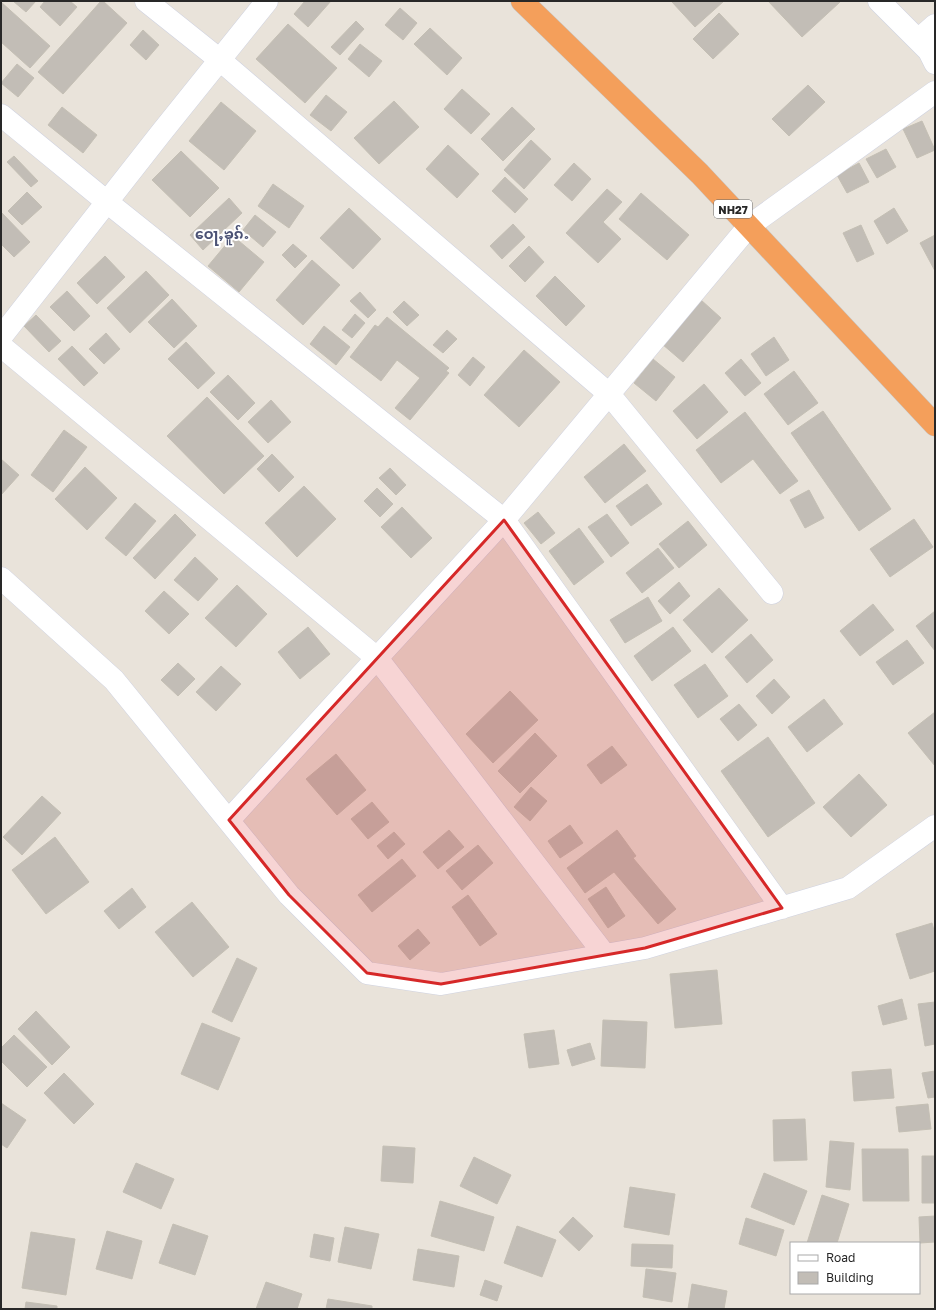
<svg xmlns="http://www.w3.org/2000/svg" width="936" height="1310" font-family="'Golos Text','Noto Sans Myanmar',sans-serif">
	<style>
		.building { fill: #c2bdb6; stroke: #c4bfb4 }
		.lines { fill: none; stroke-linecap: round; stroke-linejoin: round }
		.street-casing { stroke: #cfd2e0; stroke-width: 23 }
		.highway-casing { stroke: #c3c3c3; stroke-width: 23 }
		.street { stroke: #fff; stroke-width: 22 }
		.highway { stroke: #f49f5b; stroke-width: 22 }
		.marked { fill: #d62828; fill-opacity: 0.2; stroke: #d62828; stroke-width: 3; stroke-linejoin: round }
		.labels { text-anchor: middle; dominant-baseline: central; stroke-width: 4; stroke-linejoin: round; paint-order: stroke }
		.shield { fill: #fff; stroke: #686868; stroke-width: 1 }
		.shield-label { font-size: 11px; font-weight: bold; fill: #282828 }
		.quarter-label { font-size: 14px; font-weight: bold; fill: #4b5275; stroke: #fff }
	</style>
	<rect width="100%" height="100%" fill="#e9e3da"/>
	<!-- building -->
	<path class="building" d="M13 1H36L26 12Z
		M45 1H70L77 7 60 26 40 7Z
		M101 1H103L127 23 63 94 38 72Z
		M305 1H331L308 27 294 14Z
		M673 1H724L695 27 672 2Z
		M768 1H839L840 2 802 37Z
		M1 2 50 46 30 68 1 42Z
		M400 8 417 23 403 40 385 25Z
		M719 13 739 34 713 59 693 39Z
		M356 21 364 29 340 55 331 47Z
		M288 24 337 68 305 103 256 59Z
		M430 28 462 58 447 75 414 44Z
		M143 30 159 45 146 60 130 45Z
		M360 44 382 61 369 77 348 59Z
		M17 64 34 78 18 97 1 83Z
		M808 85 825 102 789 136 772 119Z
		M462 89 490 114 471 134 444 109Z
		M326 95 347 112 331 131 310 115Z
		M394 101 419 127 379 164 354 138Z
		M221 102 256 131 224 170 189 141Z
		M62 107 97 135 83 153 48 125Z
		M512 107 535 129 503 161 481 139Z
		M922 121 935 150 917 158 903 129Z
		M531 140 551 159 524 189 504 170Z
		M448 145 479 174 457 198 426 169Z
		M886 149 896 167 877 178 866 159Z
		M181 151 219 188 190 217 152 180Z
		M14 156 38 181 31 187 7 162Z
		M574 163 591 179 572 201 554 185Z
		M859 163 869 182 847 193 837 175Z
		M505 177 528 199 515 213 492 191Z
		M273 184 304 206 289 228 258 206Z
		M607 189 622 202 603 222 621 239 598 263 566 233Z
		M27 192 42 207 22 225 8 211Z
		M641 193 689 235 667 260 619 219Z
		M229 198 242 213 203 250 190 235Z
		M349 208 381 239 353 269 320 238Z
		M894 208 908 231 887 244 874 221Z
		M1 212 30 242 14 257 1 244Z
		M255 215 276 232 263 247 243 230Z
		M513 224 525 237 502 259 490 246Z
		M861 225 874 254 857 262 843 233Z
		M935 235V271L920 243Z
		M233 236 264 262 239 292 208 266Z
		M293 244 307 256 295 268 282 255Z
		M529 246 544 262 525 282 509 266Z
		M105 256 125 277 97 304 77 283Z
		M312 260 340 285 303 325 276 300Z
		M146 271 169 295 130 333 107 308Z
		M555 276 585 306 566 326 536 296Z
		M67 291 90 316 74 331 50 307Z
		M360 292 376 310 368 318 350 301Z
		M172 299 197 326 174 348 148 322Z
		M701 300 721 318 683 362 662 344Z
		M404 301 419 315 407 326 393 312Z
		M355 314 365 323 352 338 342 330Z
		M36 315 61 341 49 352 24 326Z
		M387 317 449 368 446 371 449 373 410 420 395 408 420 378 397 360 381 381 350 357 375 325 378 327Z
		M324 326 350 347 336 365 310 344Z
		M447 330 457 339 443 353 433 345Z
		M106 333 120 349 104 364 89 349Z
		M774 337 789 360 766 376 751 354Z
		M186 342 215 373 198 389 168 359Z
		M72 346 98 373 84 386 58 359Z
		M524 350 560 382 519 427 484 395Z
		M473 357 485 367 470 386 458 375Z
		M653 359 675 377 656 401 634 383Z
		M741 359 761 383 745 396 725 373Z
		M794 371 818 403 788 425 764 394Z
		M228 375 255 403 238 420 210 392Z
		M704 384 728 412 697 439 673 411Z
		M207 397 264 456 224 494 167 436Z
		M271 400 291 422 268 443 248 422Z
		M823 411 891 509 859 531 791 433Z
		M745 412 798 481 780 494 753 459 721 483 696 450Z
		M64 430 87 447 53 492 31 475Z
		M624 444 646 471 605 503 584 477Z
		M272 454 294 477 279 492 257 469Z
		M1 459 19 475 1 495Z
		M85 467 117 498 87 530 55 499Z
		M390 468 406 485 396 495 379 478Z
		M647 484 662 504 631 526 616 506Z
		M304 486 336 519 297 557 265 523Z
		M377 488 393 504 380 517 364 501Z
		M809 490 824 518 805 528 790 500Z
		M135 503 156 521 126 556 105 538Z
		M402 507 432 538 411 558 381 527Z
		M538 512 555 533 541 544 524 523Z
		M175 514 196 535 155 579 133 558Z
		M607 514 629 543 611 557 588 527Z
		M914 519 933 547 890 577 870 549Z
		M688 521 707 545 679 568 659 544Z
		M579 528 604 562 574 585 549 551Z
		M658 548 674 568 642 593 626 573Z
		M195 557 218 579 198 601 174 580Z
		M679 582 690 596 670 614 658 601Z
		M237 585 267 614 236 647 205 618Z
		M719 588 748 620 712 653 683 620Z
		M164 591 189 614 169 634 145 611Z
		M648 597 662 621 625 643 610 620Z
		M873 604 894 630 860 656 840 631Z
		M935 611V651L916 626Z
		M308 627 330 654 300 679 278 652Z
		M673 627 691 651 652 681 634 656Z
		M751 634 773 660 747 683 725 657Z
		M907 640 924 663 893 685 876 662Z
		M178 663 195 679 178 696 161 680Z
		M705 664 728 696 698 718 674 685Z
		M221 666 241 684 216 711 196 692Z
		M774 679 790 697 772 714 756 696Z
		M510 691 538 720 493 763 466 734Z
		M824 699 843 724 807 752 788 727Z
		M739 704 757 725 738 741 720 719Z
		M935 712V766L908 733Z
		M535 733 557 756 520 793 498 771Z
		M768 737 815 803 768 837 721 771Z
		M612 746 627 765 601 784 587 765Z
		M336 754 366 790 337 815 306 779Z
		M859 774 887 805 851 837 823 807Z
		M531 787 547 801 530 821 514 807Z
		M42 796 61 813 22 855 3 837Z
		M372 802 389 822 368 839 351 819Z
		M570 825 583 843 560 858 548 841Z
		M449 830 464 847 438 869 423 852Z
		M617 830 636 856 633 858 676 909 658 924 614 872 585 893 567 868Z
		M394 832 405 844 388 859 377 846Z
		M55 837 89 882 46 914 12 870Z
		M478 845 493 863 462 890 446 871Z
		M402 859 416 876 372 912 358 895Z
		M606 887 625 916 608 928 588 899Z
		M132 888 146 907 119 929 104 911Z
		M468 895 497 934 480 946 452 907Z
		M192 902 229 947 193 977 155 932Z
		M932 923 935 934V971L910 979 896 934Z
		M418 929 430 943 410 960 398 946Z
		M237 958 257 968 232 1022 212 1012Z
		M717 970 722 1024 675 1028 670 974Z
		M902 999 907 1019 883 1025 878 1006Z
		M935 1002V1044L925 1046 918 1004Z
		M36 1011 70 1047 52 1065 18 1029Z
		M603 1020 647 1022 645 1068 601 1066Z
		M202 1023 240 1038 218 1090 181 1074Z
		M554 1030 559 1064 529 1068 524 1034Z
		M14 1035 47 1067 27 1087 1 1061V1048Z
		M590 1043 595 1059 572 1066 567 1050Z
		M891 1069 894 1098 854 1101 852 1072Z
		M935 1071V1097L928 1098 922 1073Z
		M64 1073 94 1104 74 1124 44 1093Z
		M1 1103 26 1120 7 1148 1 1144Z
		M928 1104 931 1129 899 1132 896 1107Z
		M805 1119 807 1160 774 1161 773 1120Z
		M830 1141 854 1143 850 1190 826 1187Z
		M383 1146 415 1148 413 1183 381 1181Z
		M862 1149H908L909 1201H863Z
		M922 1156H935V1203H922Z
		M474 1157 511 1175 497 1204 460 1186Z
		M136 1163 174 1179 161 1209 123 1192Z
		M764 1173 807 1191 794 1225 751 1207Z
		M630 1187 675 1194 669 1235 624 1227Z
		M822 1195 849 1204 837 1243H807Z
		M440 1201 494 1217 484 1251 431 1236Z
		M935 1216V1242L920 1243 919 1217Z
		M573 1217 593 1236 579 1251 559 1232Z
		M746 1218 784 1230 776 1256 739 1244Z
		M173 1224 208 1236 195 1275 159 1263Z
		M517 1226 556 1240 542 1277 504 1263Z
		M345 1227 379 1234 371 1269 338 1262Z
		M107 1231 142 1241 132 1279 96 1269Z
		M31 1232 75 1239 66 1295 22 1288Z
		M314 1234 334 1238 330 1261 310 1257Z
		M632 1244 673 1245 672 1268 631 1266Z
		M418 1249 459 1256 454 1287 413 1280Z
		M646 1269 676 1273 672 1302 643 1297Z
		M485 1280 502 1286 497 1301 480 1295Z
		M266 1282 302 1294 297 1309H256Z
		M692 1284 727 1291 724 1309H688Z
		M328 1299 372 1306V1309H326Z
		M26 1302 57 1306V1309H25Z"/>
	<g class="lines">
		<defs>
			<path id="street" d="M146 1 220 60 609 394 772 593
				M879 1 929 51 935 63
				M918 40 935 25
				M1 115 107 202 504 520 782 908
				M1 337 161 133 267 1
				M1 346 377 658 504 520 749 226 935 92
				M1 578 114 680 289 895 367 973 441 984 645 948 848 888 935 826
				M229 820 377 658 605 955"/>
			<path id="highway" d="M522 1 700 174 935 425"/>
		</defs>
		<!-- street casing -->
		<use href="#street" class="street-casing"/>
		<!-- highway casing -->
		<use href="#highway" class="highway-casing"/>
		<!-- street -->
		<use href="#street" class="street"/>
		<!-- highway -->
		<use href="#highway" class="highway"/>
	</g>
	<!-- marked area -->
	<path class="marked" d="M504 520 782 908 645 948 441 984 367 973 289 895 229 820Z"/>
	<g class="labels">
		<!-- shield labels -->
		<rect class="shield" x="714" y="200" width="38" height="18" rx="3"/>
		<g class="shield-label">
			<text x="733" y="209">NH27</text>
		</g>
		<!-- quarter labels -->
		<g class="quarter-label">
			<text x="222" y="233">ဝေႃႇၶူၵ်ႉ</text>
		</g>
	</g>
	<!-- border -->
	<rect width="936" height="1310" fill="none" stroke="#282828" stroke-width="4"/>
	<!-- legend -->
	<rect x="790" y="1242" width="130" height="52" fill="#ffffff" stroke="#a9a9a9"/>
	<rect x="798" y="1255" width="20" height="6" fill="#ffffff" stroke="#a9a9a9"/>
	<text x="826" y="1262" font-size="12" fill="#282828">Road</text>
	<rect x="798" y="1272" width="20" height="12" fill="#c2bdb6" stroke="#a9a9a9"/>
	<text x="826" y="1282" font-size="12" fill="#282828">Building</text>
</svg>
